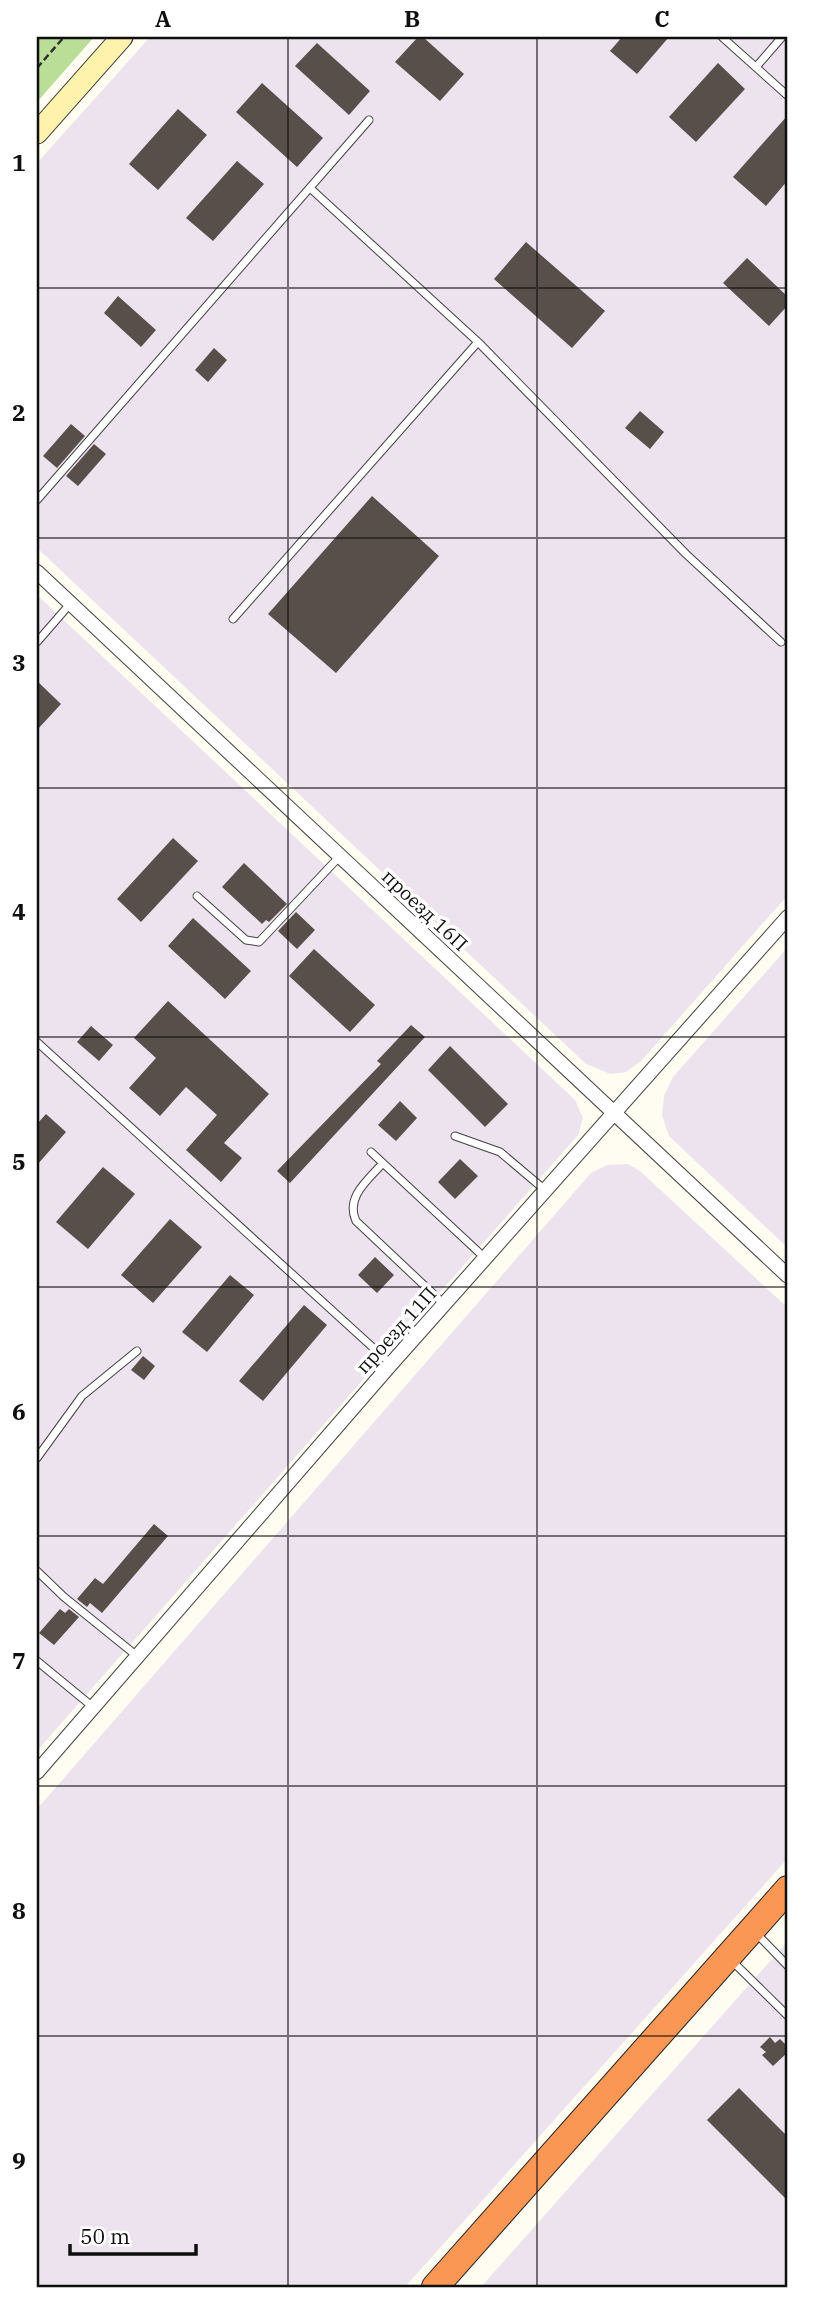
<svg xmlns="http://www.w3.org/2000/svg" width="825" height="2324" font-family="'IBM Plex Serif',serif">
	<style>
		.industrial { fill: #ece3ee }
		.forest { fill: #badd97 }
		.building { fill: #584f4b }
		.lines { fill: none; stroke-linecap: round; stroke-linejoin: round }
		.lane-casing { stroke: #424242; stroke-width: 9 }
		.street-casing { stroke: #424242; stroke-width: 16 }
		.secondary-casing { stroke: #313131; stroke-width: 23 }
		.highway-casing { stroke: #202020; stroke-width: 28 }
		.path { stroke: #313131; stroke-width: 2.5; stroke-dasharray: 7 3.5; stroke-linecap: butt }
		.lane { stroke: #fff; stroke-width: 7 }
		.street { stroke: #fff; stroke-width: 14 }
		.secondary { stroke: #fff2ac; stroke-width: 21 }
		.highway { stroke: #fa9754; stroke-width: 26 }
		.grid { fill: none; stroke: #0f0f0f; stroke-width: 2; stroke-opacity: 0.55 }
		.labels { text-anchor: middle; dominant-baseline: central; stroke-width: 7; stroke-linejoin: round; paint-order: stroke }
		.street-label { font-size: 19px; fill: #0f0f0f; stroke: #fff }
		.neatline { fill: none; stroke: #0f0f0f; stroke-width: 2.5 }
		.grid-label { font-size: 23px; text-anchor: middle; font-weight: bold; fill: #0f0f0f }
	</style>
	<rect width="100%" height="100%" fill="#fffcf1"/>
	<!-- industrial -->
	<path class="industrial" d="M150 37H788V895L641 1061 626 1072 611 1074 586 1064 37 548V163Z
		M37 595 575 1100 583 1118 578 1135 37 1751Z
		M788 947V1248L669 1136 662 1115 664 1096 673 1077Z
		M628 1164 640 1171 788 1308V1858L405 2287H37V1809L591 1173 607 1165Z
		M788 1941V2287H481Z"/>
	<!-- forest -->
	<path class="forest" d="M37 37H94L37 102Z"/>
	<!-- building -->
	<path class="building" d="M418 37H423L464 74 440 101 395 62Z
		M622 37H669L637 74 610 51Z
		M317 43 370 91 349 115 295 66Z
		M718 63 745 89 696 142 669 117Z
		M262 83 323 138 297 167 236 112Z
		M178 109 207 135 158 190 129 164Z
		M788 115V180L766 206 733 177Z
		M237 161 264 184 213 241 186 218Z
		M526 242 605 311 572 348 494 279Z
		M747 258 788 297V305L769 326 723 283Z
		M118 296 156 330 141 347 104 313Z
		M214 348 227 360 208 382 195 370Z
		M640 411 664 432 650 449 625 428Z
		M71 424 85 436 57 468 43 456Z
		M94 444 106 454 78 486 66 476Z
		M372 496 439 556 336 673 268 614Z
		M37 681 61 704 37 730Z
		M173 838 198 861 141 922 117 899Z
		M244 863 287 904 269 922 266 920 262 924 222 887Z
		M296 912 315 930 297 949 278 931Z
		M193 918 251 971 225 999 168 946Z
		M314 949 375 1005 350 1032 289 976Z
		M168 1001 269 1094 224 1143 242 1158 221 1182 186 1150 217 1115 186 1087 160 1116 129 1088 156 1058 134 1038Z
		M411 1025 425 1037 290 1183 277 1171 381 1064 377 1061Z
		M91 1026 113 1045 99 1061 77 1042Z
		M450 1046 508 1104 485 1127 428 1070Z
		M400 1101 417 1118 396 1141 378 1125Z
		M46 1114 66 1132 37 1165V1124Z
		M460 1159 478 1176 455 1199 438 1182Z
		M103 1167 135 1194 88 1249 56 1222Z
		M170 1219 202 1247 153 1303 121 1275Z
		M375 1257 394 1275 377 1293 358 1275Z
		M230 1275 254 1295 207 1352 182 1332Z
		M304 1305 327 1325 263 1401 239 1381Z
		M143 1356 155 1366 144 1380 131 1370Z
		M154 1524 168 1536 102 1613 90 1603 87 1607 77 1599 95 1578 103 1584Z
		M60 1609 65 1613 69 1609 79 1617 54 1645 39 1633Z
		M770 2037 775 2043 780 2039 788 2047V2052L773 2066 762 2055 766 2052 760 2047Z
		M739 2088 788 2137V2201L707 2120Z"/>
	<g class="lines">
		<defs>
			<path id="lane" d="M722 37 788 96
				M756 67 782 37
				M310 188 478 342 686 554 781 642
				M37 500 369 120
				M233 619 478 342
				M37 642 70 604
				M197 896 246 940 259 942 340 856
				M37 1042 391 1364
				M455 1136 500 1152 545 1190
				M371 1152 485 1258
				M383 1163C368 1180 345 1197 356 1221L444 1304
				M37 1458 82 1396 137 1351
				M37 1571 64 1597 137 1656
				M37 1661 93 1707
				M757 1934 788 1966
				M731 1960 788 2016"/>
			<path id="street" d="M37 572 788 1276
				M37 1772 391 1364 788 917"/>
			<path id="secondary" d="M37 133 122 37"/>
			<path id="highway" d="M435 2287 788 1889"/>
		</defs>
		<!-- lane casing -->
		<use href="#lane" class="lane-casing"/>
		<!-- street casing -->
		<use href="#street" class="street-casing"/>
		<!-- secondary casing -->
		<use href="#secondary" class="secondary-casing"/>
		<!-- highway casing -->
		<use href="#highway" class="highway-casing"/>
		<!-- path -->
		<path class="path" d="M37 68 64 37"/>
		<!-- lane -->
		<use href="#lane" class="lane"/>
		<!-- street -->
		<use href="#street" class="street"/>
		<!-- secondary -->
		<use href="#secondary" class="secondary"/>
		<!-- highway -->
		<use href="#highway" class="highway"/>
	</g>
	<!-- grid -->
	<path class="grid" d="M288 37V2287M537 37V2287M37 288H788M37 538H788M37 788H788M37 1037H788M37 1287H788M37 1536H788M37 1786H788M37 2036H788"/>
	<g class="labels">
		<!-- street labels -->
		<g class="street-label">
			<text transform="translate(425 910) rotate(43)">проезд 16П</text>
			<text transform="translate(396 1330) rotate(-48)">проезд 11П</text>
		</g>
	</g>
	<!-- border -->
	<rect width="825" height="2324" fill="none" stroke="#ffffff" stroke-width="77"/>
	<!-- scale -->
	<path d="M70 2244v10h126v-10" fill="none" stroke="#0f0f0f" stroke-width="3.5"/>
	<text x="80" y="2244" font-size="21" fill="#0f0f0f" stroke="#ffffff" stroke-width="5" paint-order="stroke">50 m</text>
	<rect x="38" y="38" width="748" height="2248" class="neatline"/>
	<g class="grid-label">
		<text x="163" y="27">A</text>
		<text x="412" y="27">B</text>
		<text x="662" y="27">C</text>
		<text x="19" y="171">1</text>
		<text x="19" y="421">2</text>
		<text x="19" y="671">3</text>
		<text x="19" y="920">4</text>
		<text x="19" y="1170">5</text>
		<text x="19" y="1420">6</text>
		<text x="19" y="1669">7</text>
		<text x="19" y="1919">8</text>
		<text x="19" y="2169">9</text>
	</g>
</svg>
